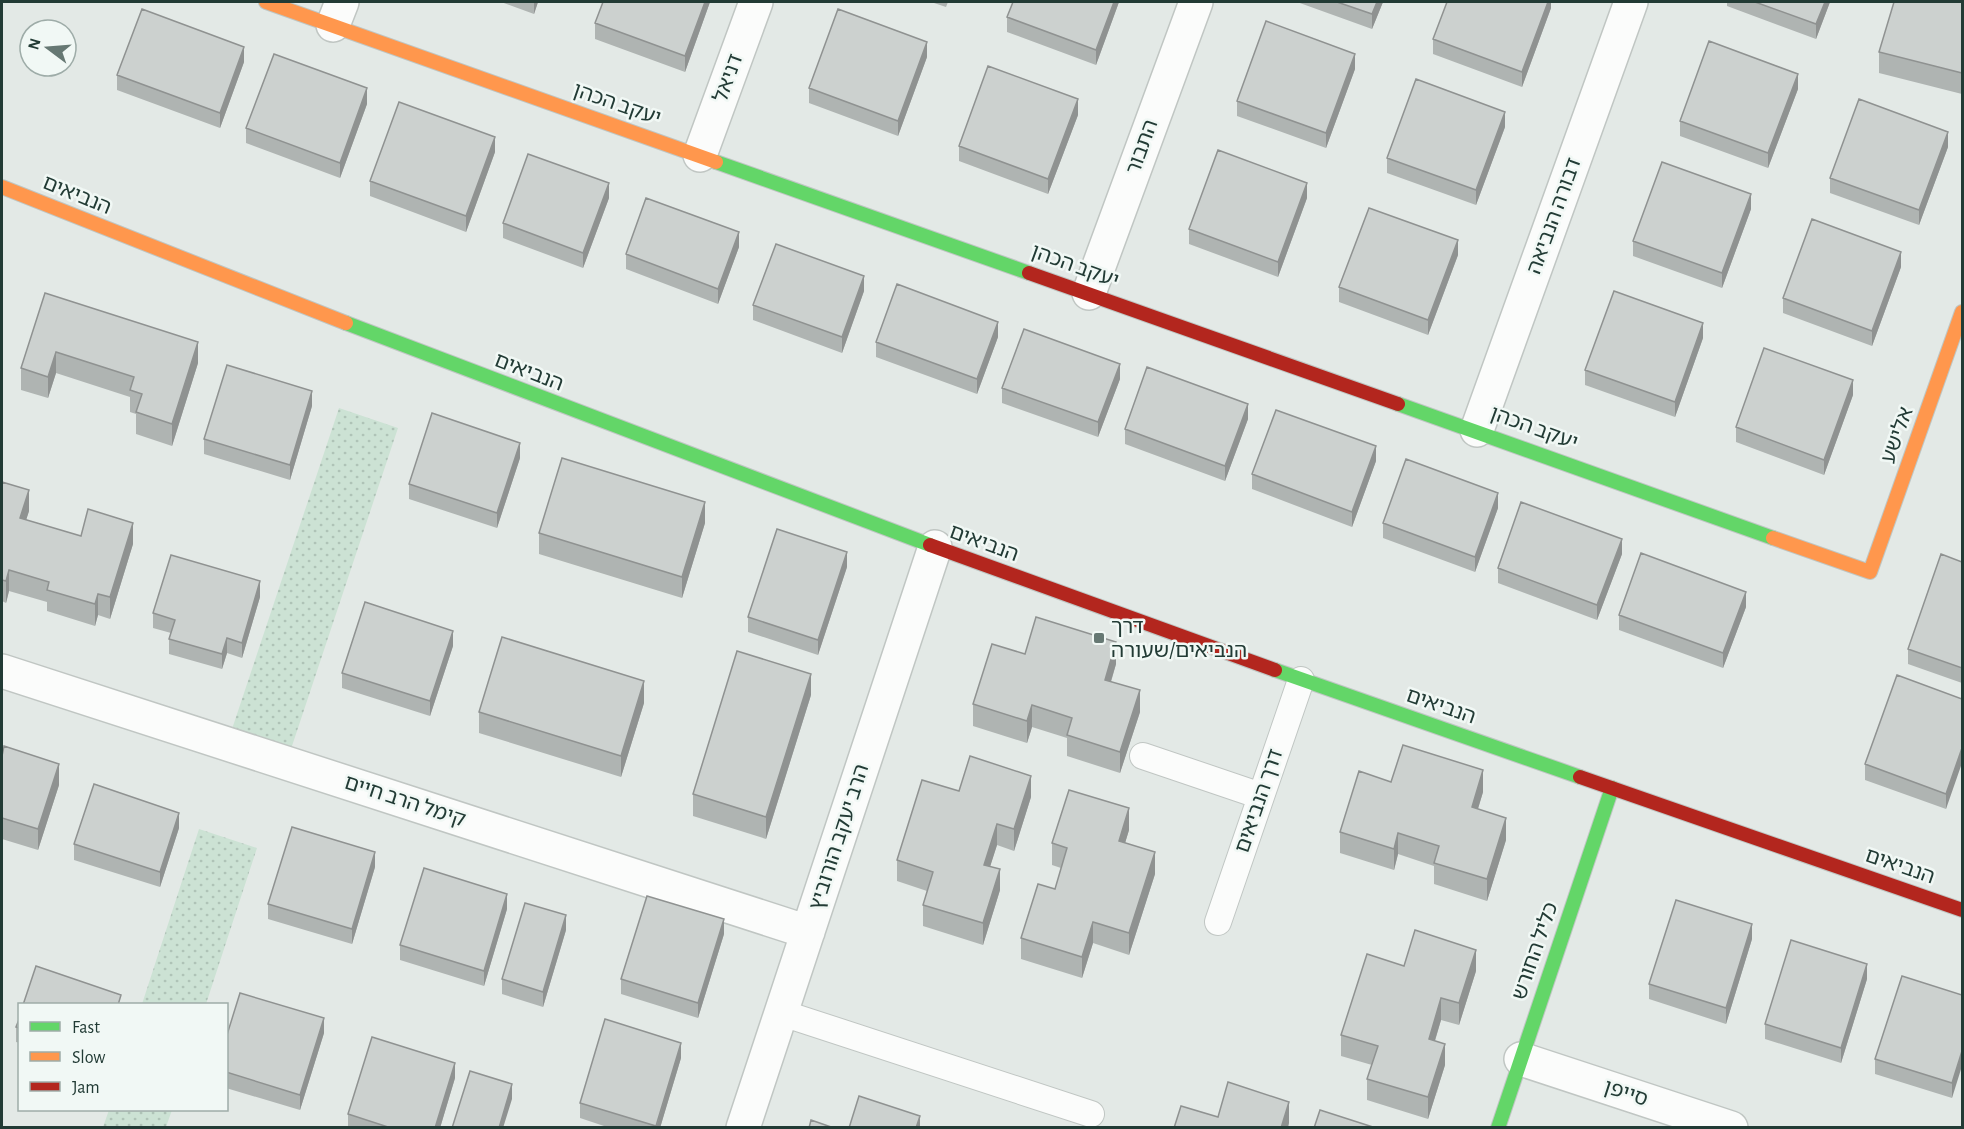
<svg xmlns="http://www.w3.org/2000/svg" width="1964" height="1129" font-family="'Alegreya Sans','Noto Sans Hebrew',sans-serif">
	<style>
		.green { fill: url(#green-dots) }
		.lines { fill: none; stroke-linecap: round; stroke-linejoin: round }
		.lane-casing { stroke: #c0c6c3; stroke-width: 28 }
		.street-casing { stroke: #c0c6c3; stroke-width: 36 }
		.fast-casing { stroke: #bfc6c3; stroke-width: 16 }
		.slow-casing { stroke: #bfc6c3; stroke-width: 16 }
		.jam-casing { stroke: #bfc6c3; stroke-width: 16 }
		.lane { stroke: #fbfcfb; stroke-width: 26 }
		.street { stroke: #fbfcfb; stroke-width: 33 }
		.fast { stroke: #63d668; stroke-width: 14 }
		.slow { stroke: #ff974d; stroke-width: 14 }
		.jam { stroke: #b3261e; stroke-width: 14 }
		.wall { fill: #afb4b2 }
		.shaded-wall { fill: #8f9291 }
		.building { fill: #ccd1cf; stroke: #8f9291; stroke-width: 1.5 }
		.poi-dot { fill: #667873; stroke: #f1f8f5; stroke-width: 2 }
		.labels { text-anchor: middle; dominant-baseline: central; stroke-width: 5; stroke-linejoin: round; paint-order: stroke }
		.street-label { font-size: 21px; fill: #223b35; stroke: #f1f8f5 }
		.poi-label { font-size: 21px; fill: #223b35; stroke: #f1f8f5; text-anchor: start }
	</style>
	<defs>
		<pattern id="green-dots" width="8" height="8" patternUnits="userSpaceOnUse" patternTransform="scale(1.5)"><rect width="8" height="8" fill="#cce2d4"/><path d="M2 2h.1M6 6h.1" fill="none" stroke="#afc3b7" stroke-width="1.8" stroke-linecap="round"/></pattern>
	</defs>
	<rect width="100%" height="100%" fill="#e3e9e6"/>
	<!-- green -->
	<path class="green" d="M339 408 398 428 286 764 227 744Z
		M199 829 257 848 206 1004H142Z
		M109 1110H172L166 1127H103Z"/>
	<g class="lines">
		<defs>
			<path id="lane" d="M1143 756 1261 796
				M1218 922 1301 680
				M782 1013 1091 1114"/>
			<path id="street" d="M333 25 342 2
				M700 155 756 2
				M1089 293 1196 2
				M1477 430 1631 2
				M2 671 808 932
				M1521 1059 1731 1128
				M743 1128 935 547"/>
			<path id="fast" d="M716 162 1029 273
				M346 323 930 545
				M1398 404 1773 538
				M1275 670 1580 777
				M1498 1128 1612 788"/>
			<path id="slow" d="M266 2 716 162
				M2 187 346 323
				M1773 538 1870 572 1962 312"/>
			<path id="jam" d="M1029 273 1398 404
				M930 545 1275 670
				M1580 777 1962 910"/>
		</defs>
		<!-- lane casing -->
		<use href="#lane" class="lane-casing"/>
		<!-- street casing -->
		<use href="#street" class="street-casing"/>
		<!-- fast casing -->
		<use href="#fast" class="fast-casing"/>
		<!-- slow casing -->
		<use href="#slow" class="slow-casing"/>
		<!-- jam casing -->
		<use href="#jam" class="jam-casing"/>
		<!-- lane -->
		<use href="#lane" class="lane"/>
		<!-- street -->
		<use href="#street" class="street"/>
		<!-- fast -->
		<use href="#fast" class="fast"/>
		<!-- slow -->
		<use href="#slow" class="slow"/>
		<!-- jam -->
		<use href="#jam" class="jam"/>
	</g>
	<!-- wall -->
	<path class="wall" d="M501 2H538L534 14Z
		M710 2 685 72 595 39V23Z
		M931 2H948L946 7Z
		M1013 2H1119L1096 65 1007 32V17Z
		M1297 2H1383L1372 29Z
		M1551 2V8L1522 87 1433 54V39Z
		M1727 2H1830L1816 39 1727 6Z
		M1962 2V94L1879 73V52Z
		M927 57 898 136 809 103V88Z
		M244 62 220 128 117 90V75Z
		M1355 69 1326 148 1237 116V101Z
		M1798 89 1768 168 1680 136V121Z
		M367 104 340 178 246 143V128Z
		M1078 115 1048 194 959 161V146Z
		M1505 127 1476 205 1387 173V158Z
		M1948 147 1919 225 1830 193V178Z
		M495 152 466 232 370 196V181Z
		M609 198 583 268 503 238V223Z
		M1307 198 1278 277 1189 244V229Z
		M1751 209 1722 288 1633 256V241Z
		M739 247 718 304 626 269V254Z
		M1458 255 1428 335 1339 302V287Z
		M1901 267 1872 346 1783 313V298Z
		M864 291 842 353 753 320V305Z
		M45 293 198 363 172 446 136 434V414L130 412V397L56 373 48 398 21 390V368Z
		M998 337 977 394 876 357V342Z
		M1703 338 1675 417 1585 385V370Z
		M1120 379 1098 437 1002 403V388Z
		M1853 395 1824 475 1736 442V427Z
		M312 406 290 480 204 454V439Z
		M1248 419 1225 481 1125 444V429Z
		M520 458 497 528 409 499V484Z
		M1376 461 1352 527 1252 489V474Z
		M2 482 29 511 26 520 81 536 133 544 110 619 98 615 95 626 47 611V602L9 591 6 603 2 601Z
		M1498 508 1475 572 1383 538V523Z
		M705 523 682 598 539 554V533Z
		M1622 554 1597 620 1498 583V568Z
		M1962 562V683L1908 664V649Z
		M847 567 818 655 748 632V617Z
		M260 597 242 658 227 653 222 669 169 654V639L171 633 153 628V613Z
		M1746 607 1723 668 1619 630V615Z
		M453 646 430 716 342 688V673Z
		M1025 654 1116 664 1111 682 1140 712 1120 773 1067 756V738L1032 727 1027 743 973 726V704Z
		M811 695 766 839 693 816V794Z
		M1962 699 1946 809 1865 780V764Z
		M644 703 621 777 479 733V712Z
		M2 756 59 785 38 850 2 839Z
		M1391 782 1483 792 1478 809 1506 840 1487 901 1434 884V866L1398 854 1394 870 1340 853V832Z
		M959 791 1031 797 1014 851 997 845 990 866 1000 890 983 945 923 926V905L927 891 897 881V860Z
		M179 828 160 887 74 860V844Z
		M1129 830 1125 843 1155 874 1129 955 1093 943 1082 978 1021 959V938L1055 889 1061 868 1052 865V843Z
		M375 867 352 944 268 919V904Z
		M507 909 484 986 400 960V945Z
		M566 930 543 1007 502 994V979Z
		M724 934 698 1018 621 994V979Z
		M1752 939 1726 1024 1649 999V984Z
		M1476 971 1459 1025 1441 1020 1435 1041 1445 1065 1428 1119 1367 1100V1079L1372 1065 1341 1056V1035Z
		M1867 979 1841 1063 1765 1039V1024Z
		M1962 995 1952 1098 1875 1074V1059Z
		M20 1017V1043L16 1042V1027Z
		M324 1033 300 1110 226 1088V1038Z
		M681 1058 660 1128H610L580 1118V1103Z
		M455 1078 440 1128H348V1114Z"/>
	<!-- shaded-wall -->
	<path class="shaded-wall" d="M534 2H538L534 14Z
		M705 2H710L685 72V56Z
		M1114 2H1119L1096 65V50Z
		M1377 2H1383L1372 29V14Z
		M1548 2H1551V8L1522 87V72Z
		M1825 2H1830L1816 39V24Z
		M927 42V57L898 136V121Z
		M244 47V62L220 128V113Z
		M1355 54V69L1326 148V133Z
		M1798 74V89L1768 168V153Z
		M367 88V104L340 178V163Z
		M1078 99V115L1048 194V179Z
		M1505 112V127L1476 205V190Z
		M1948 132V147L1919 225V210Z
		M495 137V152L466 232V216Z
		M609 183V198L583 268V253Z
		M1307 183V198L1278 277V262Z
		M1751 194V209L1722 288V273Z
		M739 232V247L718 304V289Z
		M1458 240V255L1428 335V320Z
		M1901 252V267L1872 346V331Z
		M864 276V291L842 353V337Z
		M998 322V337L977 394V379Z
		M1703 323V338L1675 417V402Z
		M198 342V363L172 446V424Z
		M56 352V373L48 398V377Z
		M1120 364V379L1098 437V422Z
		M1853 380V395L1824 475V460Z
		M312 391V406L290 480V465Z
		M1248 404V419L1225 481V466Z
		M520 443V458L497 528V513Z
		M1376 446V461L1352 527V512Z
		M29 490V511L20 539V518Z
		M1498 493V508L1475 572V557Z
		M705 502V523L682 598V577Z
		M133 523V544L110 619V597Z
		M1622 539V554L1597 620V605Z
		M847 552V567L818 655V640Z
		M9 570V591L6 603V581Z
		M260 581V597L242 658V643Z
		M1746 592V607L1723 668V653Z
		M98 594V615L95 626V604Z
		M453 631V646L430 716V701Z
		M227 638V653L222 669V654Z
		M1116 642V664L1105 701V680Z
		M811 674V695L766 839V817Z
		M644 681V703L621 777V756Z
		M1140 690V712L1120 773V752Z
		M1032 705V727L1027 743V721Z
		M1962 748V763L1946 809V794Z
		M59 764V785L38 850V829Z
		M1483 770V792L1472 828V807Z
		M1031 776V797L1014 851V829Z
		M1129 808V830L1119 863V841Z
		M179 813V828L160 887V872Z
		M1506 818V840L1487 901V879Z
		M997 824V845L984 886V865Z
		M1398 833V854L1394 870V849Z
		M375 852V867L352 944V929Z
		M1155 852V874L1129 955V933Z
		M1000 869V890L983 945V923Z
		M507 894V909L484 986V971Z
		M566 915V930L543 1007V992Z
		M724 919V934L698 1018V1003Z
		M1093 922V943L1082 978V957Z
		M1752 924V939L1726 1024V1008Z
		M1476 950V971L1459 1025V1003Z
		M1867 964V979L1841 1063V1048Z
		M1441 998V1020L1429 1060V1039Z
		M324 1018V1033L300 1110V1095Z
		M681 1043V1058L660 1128H656Z
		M1445 1044V1065L1428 1119V1097Z
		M1962 1051V1066L1952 1098V1083Z
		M455 1063V1078L440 1128H435Z
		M512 1084V1099L503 1128H499Z
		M1289 1102V1123L1288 1128H1281Z
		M920 1116V1128H916Z"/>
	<!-- building -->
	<path class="building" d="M603 2H705L685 56 595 23Z
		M1013 2H1114L1096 50 1007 17Z
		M1337 2H1377L1372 14Z
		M1447 2H1548L1522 72 1433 39Z
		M1755 2H1825L1816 24Z
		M1894 2H1962V73L1879 52Z
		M142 9 244 47 220 113 117 75Z
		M838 9 927 42 898 121 809 88Z
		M1266 21 1355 54 1326 133 1237 101Z
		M1709 41 1798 74 1768 153 1680 121Z
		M274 54 367 88 340 163 246 128Z
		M988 66 1078 99 1048 179 959 146Z
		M1416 79 1505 112 1476 190 1387 158Z
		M1859 99 1948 132 1919 210 1830 178Z
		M399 102 495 137 466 216 370 181Z
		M1218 150 1307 183 1278 262 1189 229Z
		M528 154 609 183 583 253 503 223Z
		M1662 162 1751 194 1722 273 1633 241Z
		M646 198 739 232 718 289 626 254Z
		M1369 208 1458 240 1428 320 1339 287Z
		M1812 219 1901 252 1872 331 1783 298Z
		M776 244 864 276 842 337 753 305Z
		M897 284 998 322 977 379 876 342Z
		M1614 291 1703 323 1675 402 1585 370Z
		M45 293 198 342 172 424 136 412 142 394 130 390 134 377 56 352 48 377 21 368Z
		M1024 329 1120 364 1098 422 1002 388Z
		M1764 348 1853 380 1824 460 1736 427Z
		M227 365 312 391 290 465 204 439Z
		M1147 367 1248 404 1225 466 1125 429Z
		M1276 410 1376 446 1352 512 1252 474Z
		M432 413 520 443 497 513 409 484Z
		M562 458 705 502 682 577 539 533Z
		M1406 459 1498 493 1475 557 1383 523Z
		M2 482 29 490 20 518 81 536 88 509 133 523 110 597 98 594 95 604 47 590 49 582 9 570 6 581 2 580Z
		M1521 502 1622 539 1597 605 1498 568Z
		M777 529 847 552 818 640 748 617Z
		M1641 553 1746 592 1723 653 1619 615Z
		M1941 554 1962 562V668L1908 649Z
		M171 555 260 581 242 643 227 638 222 654 169 639 175 620 153 613Z
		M365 602 453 631 430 701 342 673Z
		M1036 617 1116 642 1105 680 1140 690 1120 752 1067 735 1072 718 1032 705 1027 721 973 704 992 644 1025 654Z
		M502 637 644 681 621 756 479 712Z
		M737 651 811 674 766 817 693 794Z
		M1897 675 1962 699V748L1946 794 1865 764Z
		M1403 745 1483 770 1472 807 1506 818 1487 879 1434 863 1439 846 1398 833 1394 849 1340 832 1359 771 1391 782Z
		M4 746 59 764 38 829 2 818V756Z
		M970 756 1031 776 1014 829 997 824 984 865 1000 869 983 923 923 905 933 872 897 860 922 780 959 791Z
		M94 784 179 813 160 872 74 844Z
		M1069 790 1129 808 1119 841 1155 852 1129 933 1093 922 1082 957 1021 938 1038 884 1055 889 1067 848 1052 843Z
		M292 827 375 852 352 929 268 904Z
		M424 868 507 894 484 971 400 945Z
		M647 896 724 919 698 1003 621 979Z
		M1676 900 1752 924 1726 1008 1649 984Z
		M525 903 566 915 543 992 502 979Z
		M1415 930 1476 950 1459 1003 1441 998 1429 1039 1445 1044 1428 1097 1367 1079 1378 1046 1341 1035 1367 954 1404 966Z
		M1791 940 1867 964 1841 1048 1765 1024Z
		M36 966 121 995 118 1005H23Z
		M1902 976 1962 995V1051L1952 1083 1875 1059Z
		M240 993 324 1018 300 1095 226 1072V1038Z
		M20 1017V1028L16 1027Z
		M605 1019 681 1043 656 1126 580 1103Z
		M372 1037 455 1063 435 1128H391L348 1114Z
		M470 1071 512 1084 499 1128H452Z
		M1228 1082 1289 1102 1281 1128H1174L1181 1106 1218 1117Z
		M859 1096 920 1116 916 1128H849Z
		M1320 1110 1376 1128H1314Z
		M811 1120 834 1128H809Z"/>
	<!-- markers -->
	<rect class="poi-dot" x="1093" y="632" width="12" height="12" rx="3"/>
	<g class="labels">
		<!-- street labels -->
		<g class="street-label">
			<text transform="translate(728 78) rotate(-70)">דניאל</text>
			<text transform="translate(617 104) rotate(19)">יעקב הכהן</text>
			<text transform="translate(1142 147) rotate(-70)">התבור</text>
			<text transform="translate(77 195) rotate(22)">הנביאים</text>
			<text transform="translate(1554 216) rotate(-70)">דבורה הנביאה</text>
			<text transform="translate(1075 266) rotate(20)">יעקב הכהן</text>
			<text transform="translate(529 372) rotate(21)">הנביאים</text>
			<text transform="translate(1534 428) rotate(20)">יעקב הכהן</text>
			<text transform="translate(1897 435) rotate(-70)">אלישע</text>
			<text transform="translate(984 543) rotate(20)">הנביאים</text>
			<text transform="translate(1441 706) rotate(19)">הנביאים</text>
			<text transform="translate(405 801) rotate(18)">קימל הרב חיים</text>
			<text transform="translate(1259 801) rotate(-71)">דרך הנביאים</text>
			<text transform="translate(839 837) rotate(-72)">הרב יעקב הורוביץ</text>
			<text transform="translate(1900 866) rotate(19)">הנביאים</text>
			<text transform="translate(1535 951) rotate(-71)">כליל החורש</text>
			<text transform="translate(1626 1093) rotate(18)">סייפן</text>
		</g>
		<!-- poi labels -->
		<g class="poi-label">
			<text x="1111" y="626">דרך<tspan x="1111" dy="24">הנביאים/שעורה</tspan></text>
		</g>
	</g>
	<!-- border -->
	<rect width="1964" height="1129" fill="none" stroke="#223b35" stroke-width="6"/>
	<!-- legend -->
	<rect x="18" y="1003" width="210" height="108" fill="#f1f8f5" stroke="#9eaca8" stroke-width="1.5"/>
	<rect x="30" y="1022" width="30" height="9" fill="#63d668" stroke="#9eaca8" stroke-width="1.5"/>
	<text x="72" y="1033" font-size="18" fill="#223b35">Fast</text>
	<rect x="30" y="1052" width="30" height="9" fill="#ff974d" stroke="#9eaca8" stroke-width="1.5"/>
	<text x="72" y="1063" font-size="18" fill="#223b35">Slow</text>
	<rect x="30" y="1082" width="30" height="9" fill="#b3261e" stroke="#9eaca8" stroke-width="1.5"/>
	<text x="72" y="1093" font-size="18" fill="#223b35">Jam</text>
	<!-- north arrow -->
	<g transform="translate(48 48) rotate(286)"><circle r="28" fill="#f1f8f5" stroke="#9eaca8" stroke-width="1.5"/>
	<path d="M0-4.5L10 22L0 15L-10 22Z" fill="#667873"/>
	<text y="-9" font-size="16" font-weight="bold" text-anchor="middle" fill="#223b35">N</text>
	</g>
</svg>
